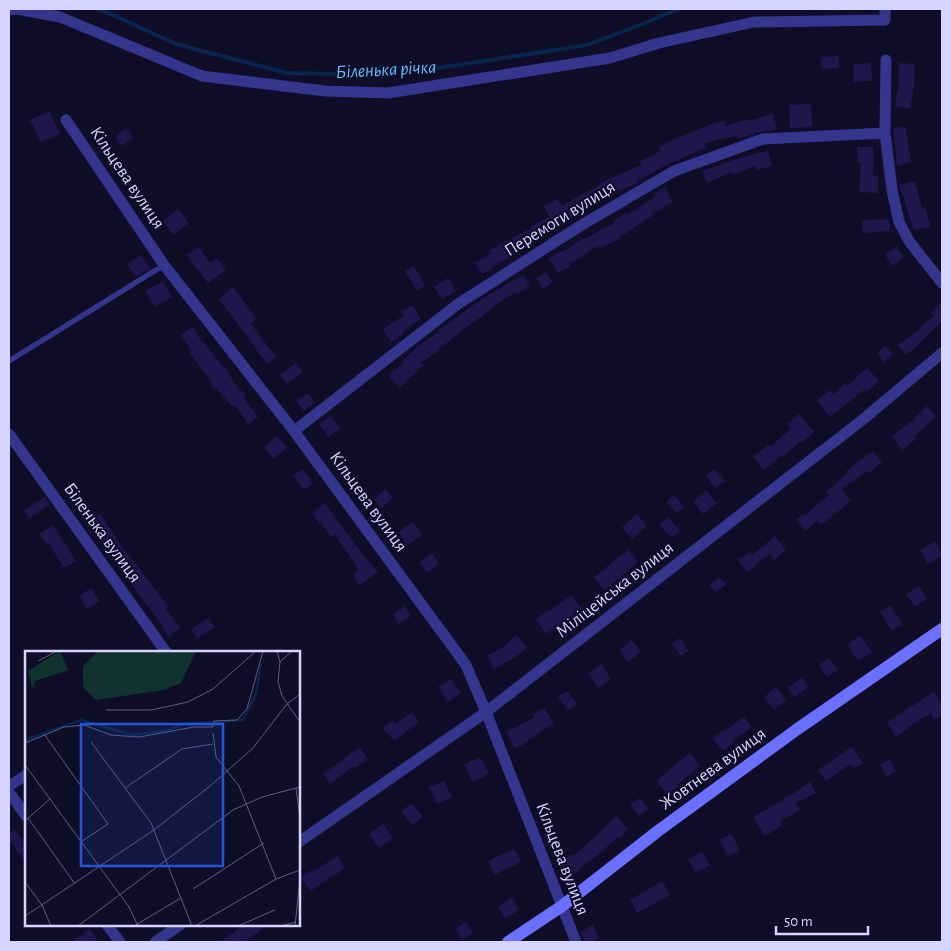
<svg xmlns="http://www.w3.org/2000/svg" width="951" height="951" font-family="'Alegreya Sans',sans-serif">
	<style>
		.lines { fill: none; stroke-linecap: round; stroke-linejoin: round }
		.stream { stroke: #07254e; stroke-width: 4 }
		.building { fill: #1f174c }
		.lane { stroke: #34358c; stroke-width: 5.5 }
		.street { stroke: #34358c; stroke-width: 11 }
		.secondary { stroke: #6c70ff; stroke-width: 12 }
		.labels { text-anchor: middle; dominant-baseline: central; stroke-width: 4; stroke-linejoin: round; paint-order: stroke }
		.street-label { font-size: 18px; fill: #d7d5ff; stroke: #100d29 }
		.water-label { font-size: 19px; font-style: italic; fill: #63bfff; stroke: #100d29 }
		.inset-river { fill: none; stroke: #07254e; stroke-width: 2.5 }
		.inset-road { fill: none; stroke: #605d7f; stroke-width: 1 }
		.view { fill: #2655da; fill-opacity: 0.15; stroke: #2655da; stroke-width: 2.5 }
		.inset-edge { fill: none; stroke: #d7d5ff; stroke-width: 2.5 }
	</style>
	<rect width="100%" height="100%" fill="#100d29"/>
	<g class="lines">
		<!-- stream -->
		<path class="stream" d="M97 9 106 12 176 44 287 73 338 74 382 67 435 68 472 63 587 45 640 25 678 9"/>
	</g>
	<!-- building -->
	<path class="building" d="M839 56V68L821 69V57Z
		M871 63 872 81 854 82 853 64Z
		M899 63 915 64 914 85 910 109 895 106 897 92H898Z
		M811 104 812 127 790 128 789 105Z
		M49 111 60 134 41 142 30 120Z
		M773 114 777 129 770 131H763L738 139 736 136 704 143 706 148 668 164 637 181 638 183 613 194V195L568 220 569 222 526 243 528 246 508 255 509 258 490 268 491 269 482 274 475 263 491 253 489 250 532 228 531 226 549 217 544 206 558 199 562 206 605 181 641 165 639 162 661 151 659 147 678 137 715 123 725 121 726 126 748 119V121Z
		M905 126 911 162 897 166 893 128Z
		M126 128 133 137 122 146 115 137Z
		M857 147H873V175L878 176V193L859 192 861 163H857Z
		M768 151 772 166 756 170 755 166 733 175 732 172 707 183 702 171 739 158Z
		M915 181 922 209 925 208 931 227 914 230 899 185Z
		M665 187 673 202 652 214 653 215 613 242 600 249 598 246 570 264 571 266 558 273 549 258 562 251 563 252 583 238 584 239 614 223 613 221 626 213 627 215 656 196 654 194Z
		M178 209 189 223 173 235 163 221Z
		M889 219 890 231 863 233 862 220Z
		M896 246 904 257 893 266 885 255Z
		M199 247 210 263 217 258 226 270 208 283 187 255Z
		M141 255 150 268 136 277 127 264Z
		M414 266 425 286 417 291 405 271Z
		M546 272 553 282 543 289 536 279Z
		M523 275 530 286 517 294 516 292 491 308 492 309 485 314 458 333V334L439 349 440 350 421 362 424 365 399 388 388 375 404 362 403 360 418 346 439 332 438 331 483 298Z
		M448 278 456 291 442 299 434 287Z
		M163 281 172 297 155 307 145 291Z
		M233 287 257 319 251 324 276 357 267 364 219 299Z
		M942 301V323L941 322 916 347 906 355 898 345 917 331 934 315 931 313Z
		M412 305 421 319 402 332 403 334 391 342 383 329 403 316 401 312Z
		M192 327 203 343 204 342 223 367H224L237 386 246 396 244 398 258 417 248 424 235 405 233 407 216 388 214 389 208 377 189 352 192 351 181 335Z
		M885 346 893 354 884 362 877 354Z
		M296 363 303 372 287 384 280 375Z
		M867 368 879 381 866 392 864 390 830 417 817 400 830 390 833 394 845 383 847 386Z
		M308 393 315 403 304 411 296 401Z
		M927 406 936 416 914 437 916 439 902 450 892 436 916 418 915 417Z
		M799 414 814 432 802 442 801 441 783 457 782 455 764 470 753 457 768 445 770 447 791 429 787 424Z
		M330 416 340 428 329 437 319 424Z
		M277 436 287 448 273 459 264 447Z
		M873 451 882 462 869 473 868 471 841 489 851 501 821 525 817 521 805 531 796 520 804 513 805 515 829 495 826 492 848 473 846 471Z
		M302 469 313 483 304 490 293 476Z
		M715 469 725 481 715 488 706 475Z
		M385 489 393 498 381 508 374 499Z
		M706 490 717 503 703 514 693 501Z
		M674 495 684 507 677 513 666 502Z
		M45 497 50 504 29 518 24 510Z
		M325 503 369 563 370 562 378 572 360 585 353 575 359 570 335 535 331 537 321 523 320 524 312 514Z
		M100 514 124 549 169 607 166 609 181 628 169 637 161 627 163 626 117 566 118 565 88 523Z
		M637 514 647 526 632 539 622 527Z
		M668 517 680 531 672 538 659 525Z
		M413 522 422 535 407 545 398 532Z
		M53 525 76 561 64 568 49 544 47 545 39 534Z
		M775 536 786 550 774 560 770 554 747 572 738 560 750 552 752 555Z
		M935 542 942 555 928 564 920 550Z
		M628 550 638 562 605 590 594 577Z
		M432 553 439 563 427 573 419 562Z
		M720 577 726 584 716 592 709 585Z
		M919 586 927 599 915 607 906 594Z
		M91 588 100 601 88 609 79 596Z
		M571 595 582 609 546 634 536 619 549 610 550 611Z
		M890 605 902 624 892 631 880 612Z
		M405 606 411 616 399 624 393 614Z
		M208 618 215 627 197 638 191 630Z
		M517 635 527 648 517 656 494 669 487 656 508 644 507 643Z
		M860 635 872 652 858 661 847 645Z
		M680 638 689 651 681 656 672 644Z
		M632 640 641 652 628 662 619 650Z
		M829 658 838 670 827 677 819 665Z
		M601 664 611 679 598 688 588 673Z
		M802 678 809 687 794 697 788 688Z
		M451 679 461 693 448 702 438 687Z
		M776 687 786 700 774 710 764 697Z
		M567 691 577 704 568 710 558 697Z
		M934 692 942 705V715L934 720 931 713 908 727 909 728 896 737 887 722Z
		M544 708 554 723 528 740 529 741 515 749 506 732 534 718 533 715Z
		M412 712 419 722 394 741 383 728 393 721 395 724Z
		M744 717 752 727 732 741 733 743 723 751 712 738 723 730 724 731Z
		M359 747 368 759 355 768 354 766 330 784 323 774Z
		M852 747 863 763 853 769 850 764 826 781 818 770Z
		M690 753 700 766 677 785 678 786 668 795 656 781Z
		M480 757 489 774 473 782 464 765Z
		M889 759 896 771 887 776 880 765Z
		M444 781 452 797 437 804 429 787Z
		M810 782 816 793 796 803 800 810 780 821 783 825 765 836 753 817 801 789 800 788Z
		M640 798 649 809 639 816 630 805Z
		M412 803 423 817 412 825 401 811Z
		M616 816 628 829 619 839 618 837 593 859 568 878 558 865 572 854 573 856 595 837Z
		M383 824 393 838 379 848 369 834Z
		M15 830 26 844V862L9 840V834Z
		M731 834 740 850 728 856 719 840Z
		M514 849 521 862 494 875 488 861Z
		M702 851 710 865 696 873 688 860Z
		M337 856 345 868 335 875 334 874 311 891 301 878 312 870 313 872Z
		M662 881 670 895 637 913 630 900Z
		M512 898 519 910 505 919 498 907Z
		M466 922 473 933 462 940 455 929Z
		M244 925H268L244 942H220Z
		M593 925 599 938 591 942H585L580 932Z
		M90 929 98 942H71Z"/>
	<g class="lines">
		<!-- lane -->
		<path class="lane" d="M9 361 164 265"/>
		<!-- street -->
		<path class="street" d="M9 10 17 9 60 17 202 76 325 91 388 93 610 58 659 43 754 22 885 20V9
			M886 60 885 133 892 190 899 222 909 241 942 283
			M66 120 164 265 294 431 466 665 486 712 576 942
			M294 431 458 304 580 226 674 171 763 139 885 133
			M9 434 166 652
			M9 786 26 775
			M9 792 26 816
			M299 842 486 712 861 421 942 353
			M107 925 120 942
			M155 942 180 925"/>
		<!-- secondary -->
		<path class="secondary" d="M508 942 562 906 658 831 796 730 942 629"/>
	</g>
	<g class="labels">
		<!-- street labels -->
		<g class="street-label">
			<text transform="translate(127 178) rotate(56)">Кільцева вулиця</text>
			<text transform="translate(560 219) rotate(-32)">Перемоги вулиця</text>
			<text transform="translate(368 502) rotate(54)">Кільцева вулиця</text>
			<text transform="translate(102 533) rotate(54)">Біленька вулиця</text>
			<text transform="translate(615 590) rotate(-38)">Міліцейська вулиця</text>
			<text transform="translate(713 769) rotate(-36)">Жовтнева вулиця</text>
			<text transform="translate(562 859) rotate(69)">Кільцева вулиця</text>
		</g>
		<!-- water labels -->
		<g class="water-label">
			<text transform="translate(386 70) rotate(-3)">Біленька річка</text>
		</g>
	</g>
	<!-- overview -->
	<g transform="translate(25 651)">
		<rect width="275" height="275" fill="#100d29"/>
		<path d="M35 0 43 19 10 30 8 38 3 20ZM73 0H171L156 32 139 39 71 49 58 36V15Z" fill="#103330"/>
		<path class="inset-river" d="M0 89 56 69 107 84 144 79 158 73 218 69 231 43 236 12"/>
		<path class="inset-road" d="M252 0 255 11 253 31 257 45 275 71M13 10 32 0M255 11 267 0M81 59H126L163 51 188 38 231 0M188 82 191 106 214 135 251 228M19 83 83 173 57 190M66 91 126 172 167 275M0 92 39 76 59 74 86 84 114 86 169 76H188L189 70 212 69 222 58 238 0M0 114 104 256 113 275M100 137 157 98 188 93M271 137 275 168M3 167 50 233M0 170 25 148M0 231 17 254 26 275M168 238 239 192M0 265 129 179 185 135 228 97 261 54 275 43M53 275 208 159 237 146 275 136M109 275 156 247M170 275 251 228 275 219M213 275 250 259M256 275 271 271M270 275 275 228"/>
		<path class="view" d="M56 73H198V215H56Z"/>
		<rect width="275" height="275" class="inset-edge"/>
	</g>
	<!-- border -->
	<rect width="951" height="951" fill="none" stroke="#d7d5ff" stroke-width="20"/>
	<!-- scale -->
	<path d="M776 926v8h92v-8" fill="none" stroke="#d7d5ff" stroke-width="2.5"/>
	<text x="784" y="926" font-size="15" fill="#d7d5ff" stroke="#100d29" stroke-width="4" paint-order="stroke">50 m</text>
</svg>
